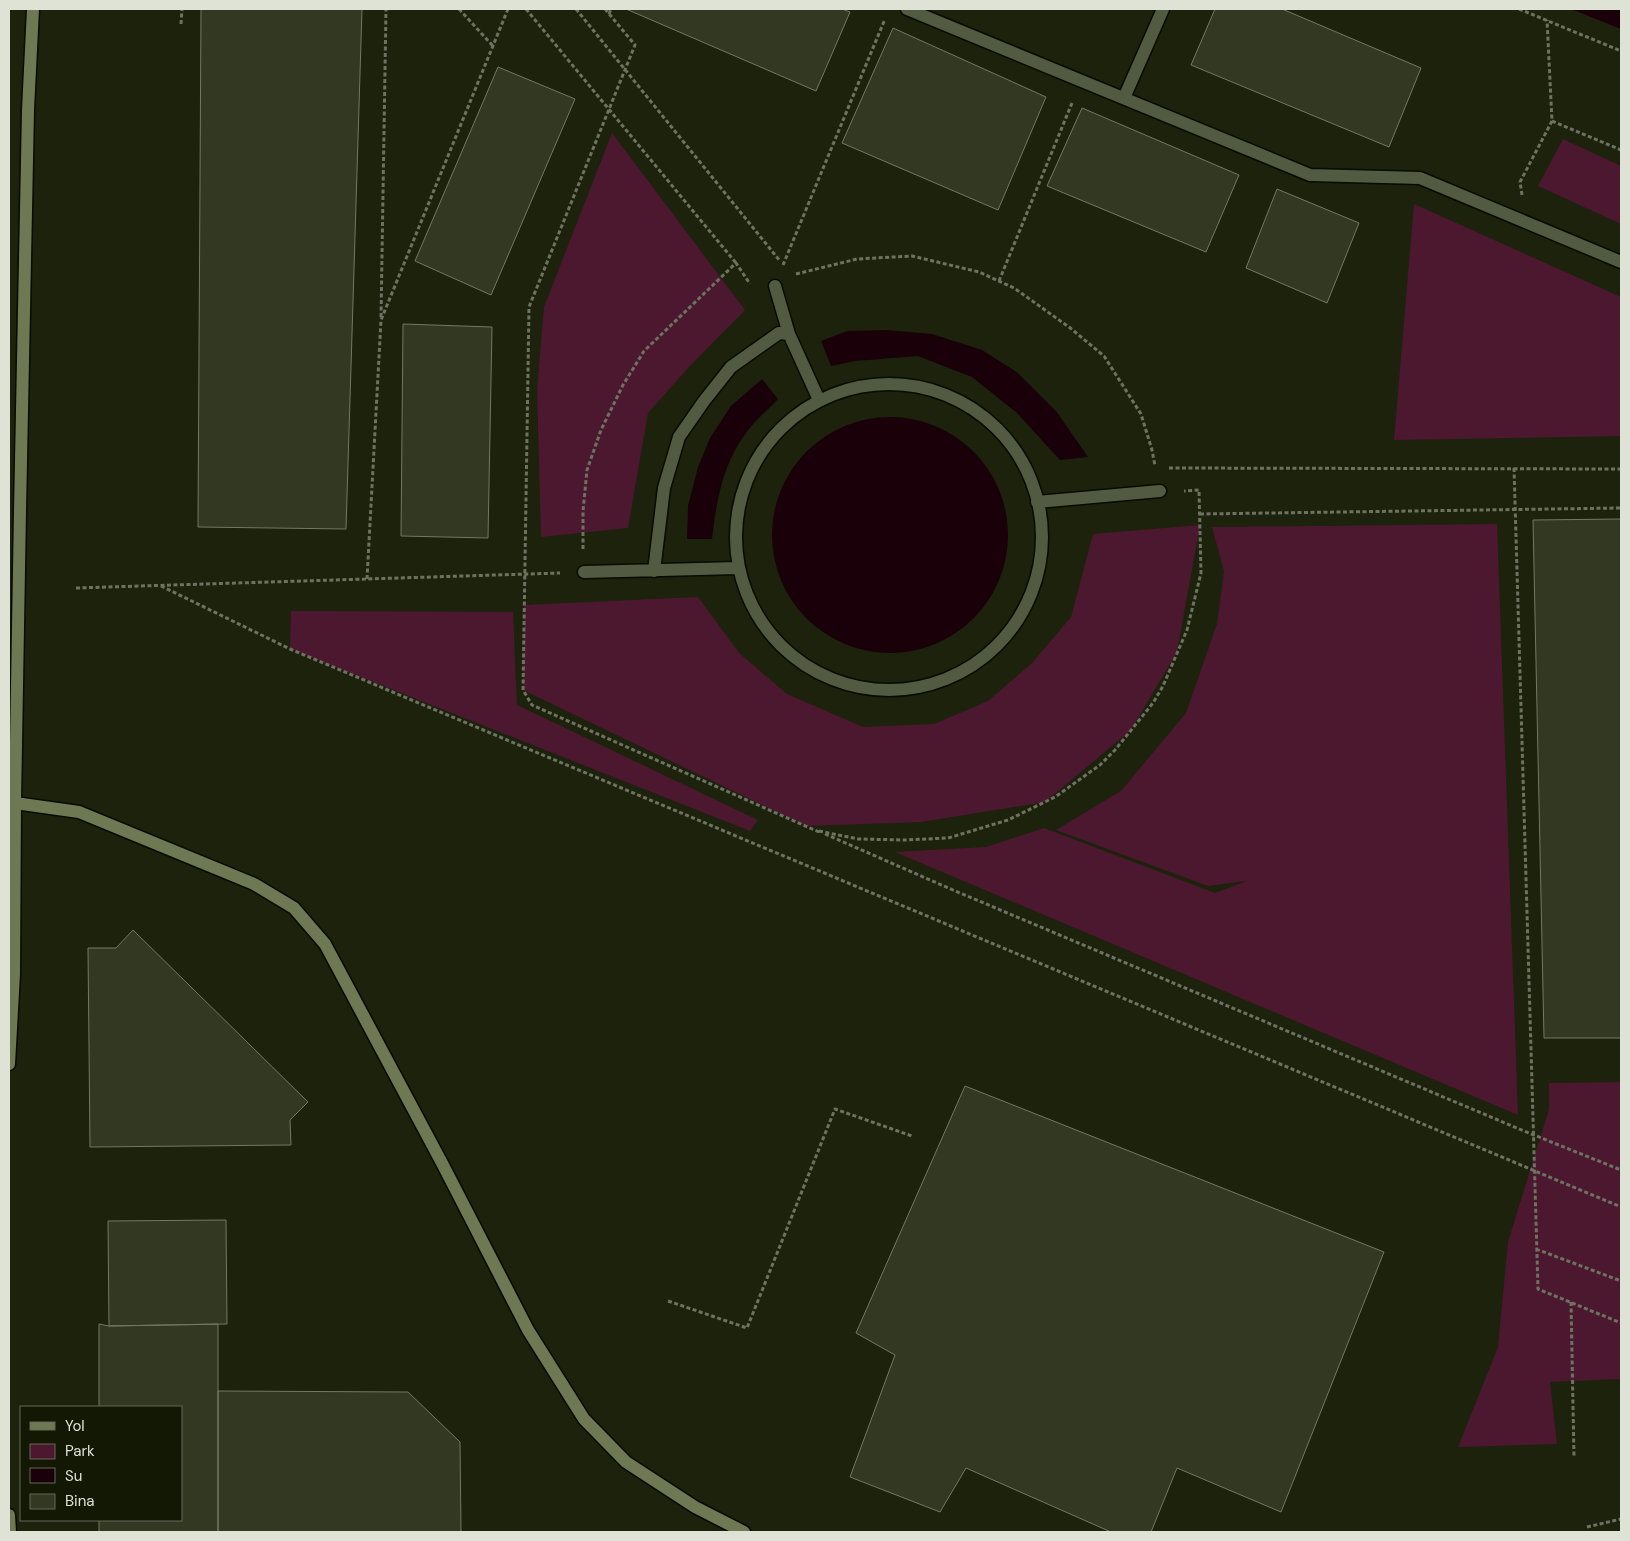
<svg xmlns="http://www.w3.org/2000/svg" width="1630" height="1541" font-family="'DM Sans',sans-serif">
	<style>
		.green { fill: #4c182f }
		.water { fill: #190009 }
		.building { fill: #323822; stroke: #727a61 }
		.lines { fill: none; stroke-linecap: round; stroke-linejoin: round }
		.street-casing { stroke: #070b00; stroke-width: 15 }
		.secondary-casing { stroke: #070b00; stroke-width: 15 }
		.path { stroke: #6d7360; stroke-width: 3; stroke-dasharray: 4 2.5; stroke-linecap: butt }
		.street { stroke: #535a42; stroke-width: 12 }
		.secondary { stroke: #6e7953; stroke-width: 12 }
	</style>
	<rect width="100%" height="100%" fill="#1c220c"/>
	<!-- green -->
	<path class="green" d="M612 133 745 310 688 368 648 413 628 528 541 537 537 389 544 307Z
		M1563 139 1621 166V224L1538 186Z
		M1414 204 1621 297V436L1394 440Z
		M1497 524 1518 1115 895 852 986 847 1044 828 1215 893 1247 881 1208 886 1056 830 1121 791 1186 713 1217 624 1224 571 1212 527Z
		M1200 525 1177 652 1131 730 1045 802 921 822 806 826 523 690 524 605 698 597 739 653 787 694 863 727 934 724 988 701 1033 662 1071 617 1093 534Z
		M291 611 513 612 517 705 758 820 750 831 290 649Z
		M1621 1082V1379L1550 1382 1557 1444 1458 1447 1498 1347 1508 1242 1549 1109V1083Z"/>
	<!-- water -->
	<path class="water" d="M1571 9H1621V29Z
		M886 330 932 334 982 350 1018 373 1056 411 1088 457 1060 460 1017 413 972 377 918 356 855 361 831 366 821 341 847 331Z
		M762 379 778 399C768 410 755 420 746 433 723 463 716 502 712 539H687L688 506 698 467 710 438 731 406Z
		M772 535a118 118 0 1 1 236 0a118 118 0 1 1-236 0Z"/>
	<!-- building -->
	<path class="building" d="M201 9H362L346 529 198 527Z
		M626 9H842L850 12 816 91Z
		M1215 9H1282L1421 68 1389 147 1191 65Z
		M893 28 1046 97 998 210 842 143Z
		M498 67 575 99 491 295 415 261Z
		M1082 108 1239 175 1206 252 1047 186Z
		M1277 189 1359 223 1327 303 1246 268Z
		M403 324 492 327 488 538 401 536Z
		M1621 519V1038H1544L1533 520Z
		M133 930 308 1102 290 1120 291 1145 90 1147 88 948H116Z
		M965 1086 1384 1252 1281 1512 1177 1468 1151 1532H1111L966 1468 940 1512 850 1477 895 1355 856 1333Z
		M226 1220 227 1324 109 1326 108 1221Z
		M99 1324 109 1326 218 1324V1532H99V1520H181V1407H99Z
		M218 1391 408 1392 460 1442 461 1532H218Z"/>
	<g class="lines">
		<defs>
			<path id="street" d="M907 9 1310 175 1420 178 1621 262
				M1124 98 1163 9
				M789 334 819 400
				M736 537a153 153 0 1 1 306 0a153 153 0 1 1-306 0Z
				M1037 502 1160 491
				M654 571 664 488 679 437 704 401 731 367 779 333 789 334 775 286
				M584 572 738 568"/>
			<path id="secondary" d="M15 803 79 812 254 884 294 908 325 944 443 1165 528 1330 584 1419 626 1462 695 1507 744 1532
				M9 1064 14 974 15 803 20 511 28 110 33 9
				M9 1515 10 1532"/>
		</defs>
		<!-- street casing -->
		<use href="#street" class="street-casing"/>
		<!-- secondary casing -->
		<use href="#secondary" class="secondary-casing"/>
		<!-- path -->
		<path class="path" d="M459 9 493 46
			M526 9 736 263
			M576 9 780 261
			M605 9 635 45 529 307 523 690 532 705 819 832
			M1519 9 1621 51
			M609 14 611 9
			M181 24 182 9
			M1552 121 1621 150
			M1522 195 1520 182 1552 121 1547 20
			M783 265 885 19
			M796 274 857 259 912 256 979 272 1014 288 1069 327 1104 356 1141 414 1152 450 1155 466
			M999 281 1072 103
			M381 317 386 9
			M1169 468 1621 469
			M1514 468 1538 1289 1621 1323
			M1200 514 1621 508
			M583 549V511L587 470 601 430 623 385 644 351 736 263 750 284
			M367 579 381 320 508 9
			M161 586 290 649 1621 1207
			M76 588 560 573
			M819 831 858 839 905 840 948 838 1008 820 1055 797 1100 765 1115 750 1153 703 1163 686 1187 630 1201 573 1199 490 1184 491
			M825 834 953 890 1524 1131 1621 1170
			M1536 1249 1621 1281
			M668 1301 747 1328 835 1109 912 1136
			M1571 1302 1574 1457
			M1587 1527 1621 1519"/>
		<!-- street -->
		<use href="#street" class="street"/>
		<!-- secondary -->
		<use href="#secondary" class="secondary"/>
	</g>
	<!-- border -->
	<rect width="1630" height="1541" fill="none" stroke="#dee3d5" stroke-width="20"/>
	<!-- legend -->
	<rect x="20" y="1406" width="162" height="115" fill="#131804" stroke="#646958"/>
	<rect x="30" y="1422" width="25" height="8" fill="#6e7953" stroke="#646958"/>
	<text x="65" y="1431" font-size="15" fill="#dee3d5">Yol</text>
	<rect x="30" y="1444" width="25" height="15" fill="#4c182f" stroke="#646958"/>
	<text x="65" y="1456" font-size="15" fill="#dee3d5">Park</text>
	<rect x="30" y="1468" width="25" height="15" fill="#190009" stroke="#646958"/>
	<text x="65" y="1481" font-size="15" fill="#dee3d5">Su</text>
	<rect x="30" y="1494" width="25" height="15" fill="#323822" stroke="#646958"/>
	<text x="65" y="1506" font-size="15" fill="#dee3d5">Bina</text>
</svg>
